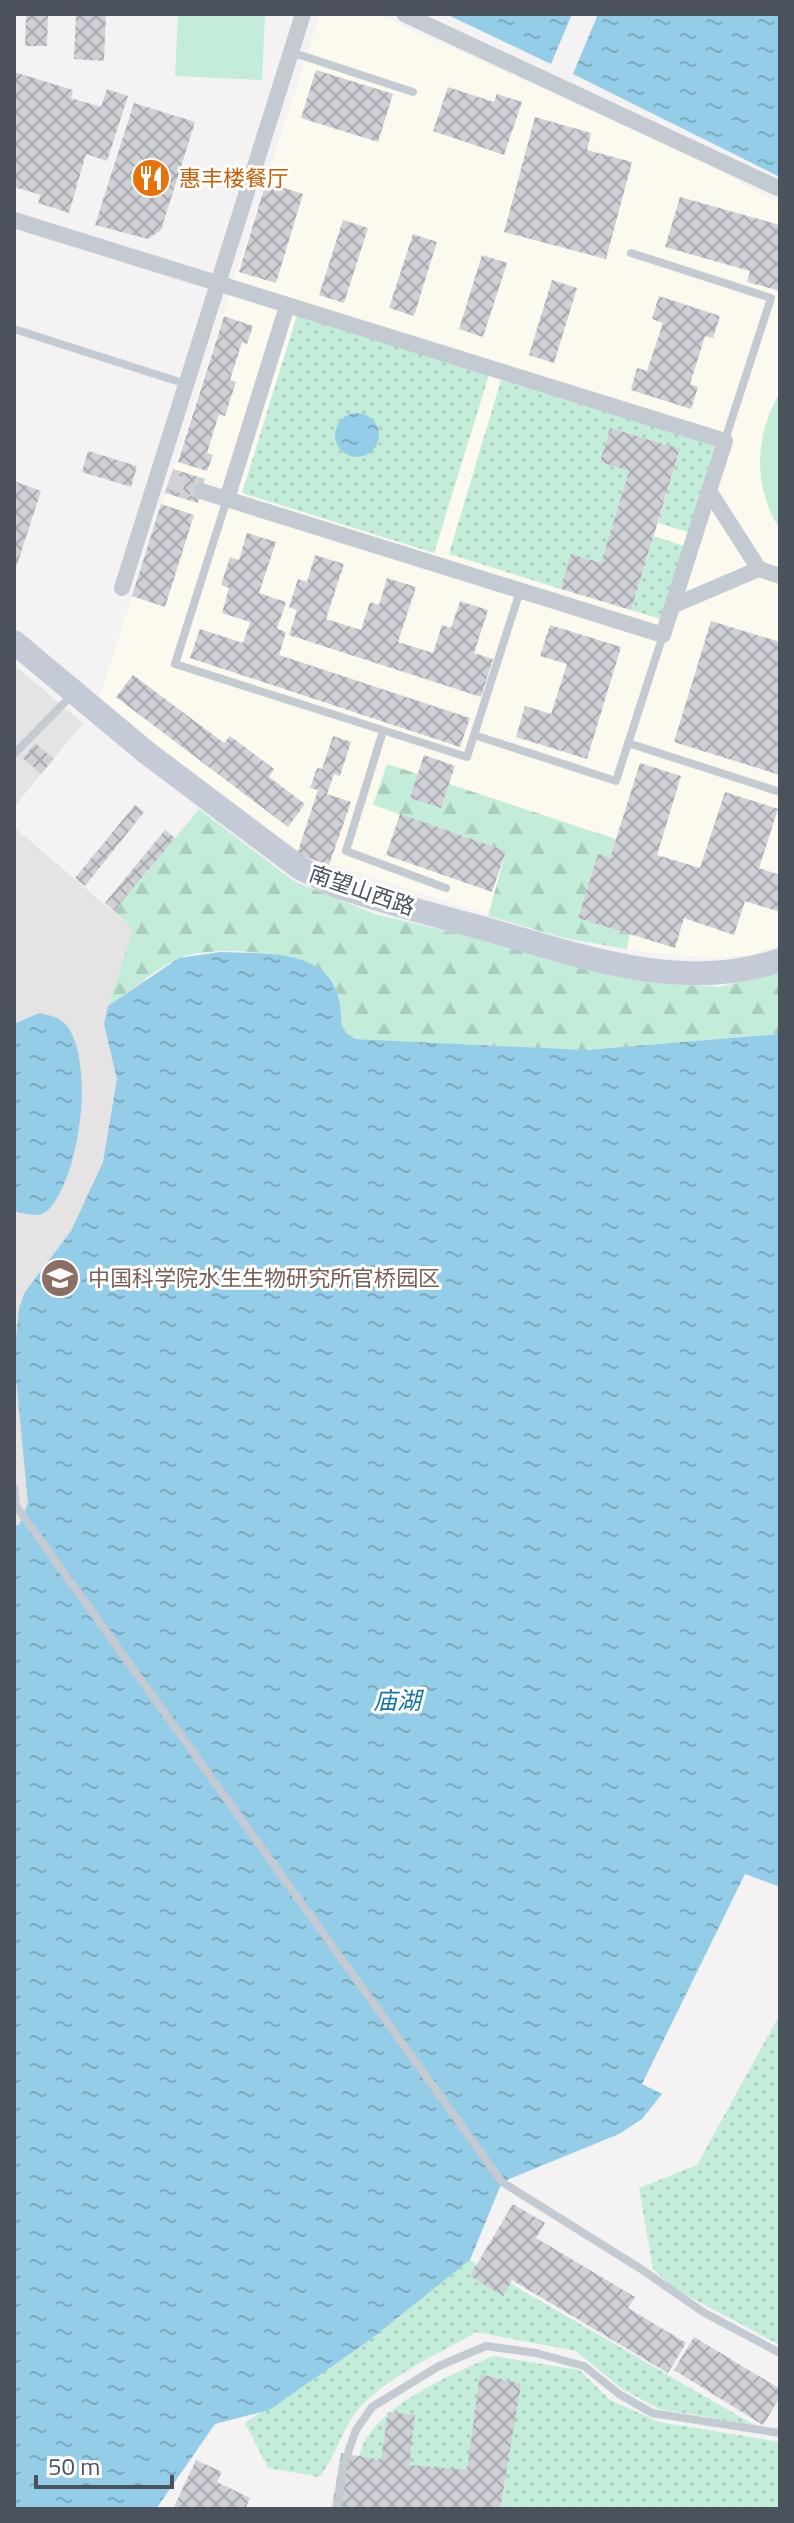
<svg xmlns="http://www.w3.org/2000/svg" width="794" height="2523" font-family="'Titillium Web','Noto Sans SC',sans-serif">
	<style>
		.commercial { fill: #fcf9ee }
		.education { fill: #e5e3e3 }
		.grass { fill: url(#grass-dots) }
		.forest { fill: url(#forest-firs) }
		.garden { fill: #c4edd9 }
		.water { fill: url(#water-ripples) }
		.building { fill: url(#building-cross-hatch) }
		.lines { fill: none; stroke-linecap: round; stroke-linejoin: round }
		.street-tunnel { stroke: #d2d2d4; stroke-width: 16; stroke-dasharray: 16 8; stroke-linecap: butt }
		.lane { stroke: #c3cad2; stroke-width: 8 }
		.street { stroke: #c3cad2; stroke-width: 16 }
		.secondary { stroke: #c4cbd7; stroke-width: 24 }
		.labels { text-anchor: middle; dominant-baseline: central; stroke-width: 6; stroke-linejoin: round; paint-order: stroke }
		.food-label { font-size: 22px; fill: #c56008; stroke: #fff; text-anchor: start }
		.street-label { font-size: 22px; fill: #4a525e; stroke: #fff }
		.education-label { font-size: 22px; fill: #785e54; stroke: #fff; text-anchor: start }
		.water-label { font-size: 24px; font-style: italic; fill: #1677a6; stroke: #fff }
	</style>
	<defs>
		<pattern id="grass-dots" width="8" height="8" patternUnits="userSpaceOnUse" patternTransform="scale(2)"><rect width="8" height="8" fill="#c4edd9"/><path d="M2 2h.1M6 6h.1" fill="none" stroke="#aacdbd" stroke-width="1.8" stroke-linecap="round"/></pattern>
		<pattern id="forest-firs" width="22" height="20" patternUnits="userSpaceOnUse" patternTransform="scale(2)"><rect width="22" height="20" fill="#c4edd9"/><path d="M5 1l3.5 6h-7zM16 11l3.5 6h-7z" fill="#aacdbd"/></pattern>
		<pattern id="water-ripples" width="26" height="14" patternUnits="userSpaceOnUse" patternTransform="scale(2)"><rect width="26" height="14" fill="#94cde7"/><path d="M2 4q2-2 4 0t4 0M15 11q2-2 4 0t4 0" fill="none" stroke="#7ba9be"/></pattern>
		<pattern id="building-cross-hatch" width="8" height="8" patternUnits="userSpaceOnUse" patternTransform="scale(2)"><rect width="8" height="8" fill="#cfd0d6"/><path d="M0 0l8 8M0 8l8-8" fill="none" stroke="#aaabb1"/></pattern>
	</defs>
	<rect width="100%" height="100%" fill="#f4f2f2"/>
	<!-- commercial -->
	<path class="commercial" d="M320 14H377L693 157 780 204V946L750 955 716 958 652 953 559 937 297 854 98 702Z"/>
	<!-- education -->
	<path class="education" d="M14 665 83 723 14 807Z
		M14 827 133 929 159 1035 14 1560Z"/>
	<!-- grass -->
	<path class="grass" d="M297 315 489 375 434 553 242 493Z
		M501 380 715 445 688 532 658 523 680 450 610 428 600 462 629 471 601 563 572 555 561 589 449 554Z
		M654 536 684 546 661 619 631 610Z
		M780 2014V2345L675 2289 653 2269 639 2188 697 2165Z
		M470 2260 754 2425 660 2409 622 2389 576 2351 476 2332C439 2354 382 2379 356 2412 341 2432 336 2457 319 2477L268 2468 245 2423 367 2342Z
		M493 2356 579 2370 610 2400 659 2422 780 2442V2509H353C356 2490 355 2465 362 2447 380 2404 453 2374 493 2356Z"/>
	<!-- forest -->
	<path class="forest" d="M387 764 418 774 411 798 441 808 449 784 616 839 610 858 598 855 578 917 630 934 627 949 564 938 488 916 506 851 373 805Z
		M199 809 294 881 375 914 663 984 720 987 780 972V1034L586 1050 355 1039 342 1030C341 1015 341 996 333 982 313 951 212 944 180 958 155 969 131 990 108 1006L133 929 114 911Z"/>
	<!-- garden -->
	<path class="garden" d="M178 14H265L262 80 175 76Z
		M780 393V529C753 489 754 434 780 393Z"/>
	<!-- water -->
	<path class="water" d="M446 14H572L551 64Z
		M598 14H780V177L573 74Z
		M335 435a22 22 0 1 1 44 0a22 22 0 1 1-44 0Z
		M220 952C255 954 317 948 335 987 341 1000 341 1016 342 1030L355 1039 586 1050 780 1034V1887L745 1874 642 2084 662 2094 642 2119 619 2134 502 2182 470 2260 367 2342 269 2410 215 2424 156 2509H14V1525H19L28 1503 14 1358 19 1308 25 1292 71 1231 103 1162 117 1079 104 1024 108 1006 179 958Z
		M39 1013C49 1015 60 1017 67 1026 95 1064 80 1175 49 1209 40 1219 25 1214 14 1211V1024Z"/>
	<!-- building -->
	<path class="building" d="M26 14H48L47 46H25Z
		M76 14H106L104 61 74 59Z
		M316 70 393 94 378 142 301 118Z
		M14 72 73 90 71 98 101 107 107 89 128 96 107 161 86 154 69 213 38 203 41 195 14 187Z
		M448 87 494 102 497 94 522 102 504 155 433 131Z
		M134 103 195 122 161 230 148 239 95 225Z
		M535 117 591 133 587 150 632 162 606 259 504 232Z
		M266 182 303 194 276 283 239 272Z
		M680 197 780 225V291L747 282 750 271 665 247Z
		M343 220 368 228 344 303 319 295Z
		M413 234 437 242 414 316 389 308Z
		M482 255 507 263 483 337 459 329Z
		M552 280 577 288 554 363 529 355Z
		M659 296 720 316 713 338 705 336 690 384 698 387 691 409 631 390 637 368 647 371 663 323 652 319Z
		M224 316 253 326 247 344 242 342 230 380 236 382 225 416 219 414 207 453 213 455 207 471 178 462Z
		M610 428 680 449 631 610 561 589 571 554 601 563 629 471 600 462Z
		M88 451 137 466 131 487 82 472Z
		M173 469 205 479 198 503 165 493Z
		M14 481 41 491 15 571H14Z
		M161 504 194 515 165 607 132 596Z
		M247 533 276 542 259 593 286 602 277 629 286 632 279 655 470 718 460 747 190 658 200 629 243 643 250 622 222 613 229 588 221 585 230 557 239 560Z
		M315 555 344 564 326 619 361 630 370 602 379 605 387 578 416 587 398 642 433 653 442 625 451 628 460 601 488 610 474 653 493 659 481 697 289 635 297 610 289 607 298 579 307 582Z
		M711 621 780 642V775L674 742Z
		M550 625 621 647 587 759 516 737 525 706 551 714 567 664 540 656Z
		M133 675 224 743 230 736 274 769 269 777 305 804 288 827 116 697Z
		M333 736 351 742 340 776 334 774 327 794 351 802 329 865 297 854 318 790 310 788 317 768 322 769Z
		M35 743 54 759 41 774 23 758Z
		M424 755 455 766 441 808 410 798Z
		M640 763 681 776 657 855 700 868 725 792 778 809 759 868 780 875V912L745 901 734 935 684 918 675 948 578 918 598 854 610 858Z
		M135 805 144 812 85 886 75 878Z
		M400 814 506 851 492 892 386 855Z
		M165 830 175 838 114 911 105 903Z
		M513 2204 545 2223 536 2238 635 2297 628 2308 686 2343 668 2373 512 2280 503 2296 470 2276Z
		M694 2337 780 2389V2397L763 2425 674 2370Z
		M480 2374 521 2384 500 2509 332 2507 341 2453 381 2460 388 2412 415 2415 409 2465 467 2470Z
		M196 2460 222 2472 217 2482 250 2498 245 2509H173Z"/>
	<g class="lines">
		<!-- street-tunnel -->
		<path class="street-tunnel" d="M169 481 201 491"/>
		<!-- lane -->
		<path class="lane" d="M291 52 413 92
			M631 253 771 298 725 440
			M14 329 186 384
			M227 499 175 664 467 757 520 591
			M383 731 346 851 446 888
			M474 735 616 781 663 635
			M628 743 780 792
			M14 754 72 695
			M14 1488 16 1506 502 2182 641 2269 703 2312 780 2353
			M338 2509 343 2467 356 2430 372 2407 439 2366 486 2346 536 2353 584 2366 619 2394 652 2413 780 2433"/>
		<!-- street -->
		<path class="street" d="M404 14 780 189
			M14 220 725 441 663 635 201 491
			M709 491 759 569 780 576
			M227 499 287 306
			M122 588 303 14
			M672 606 759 569"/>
		<!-- secondary -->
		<path class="secondary" d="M14 642 147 753 300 868 337 886C386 903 438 916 489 930 582 956 683 994 780 960"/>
	</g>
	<!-- icons -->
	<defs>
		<symbol id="restaurant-disc" viewBox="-11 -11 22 22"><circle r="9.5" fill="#e8710a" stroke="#fff"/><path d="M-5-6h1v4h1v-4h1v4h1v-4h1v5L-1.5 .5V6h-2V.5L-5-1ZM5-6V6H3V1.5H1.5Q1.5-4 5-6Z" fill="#fff"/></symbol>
		<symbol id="university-disc" viewBox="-11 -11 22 22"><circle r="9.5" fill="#8d6e63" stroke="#fff"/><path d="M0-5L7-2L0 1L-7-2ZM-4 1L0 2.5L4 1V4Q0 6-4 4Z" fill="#fff"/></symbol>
	</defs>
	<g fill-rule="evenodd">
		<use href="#restaurant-disc" x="129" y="156" width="44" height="44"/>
		<use href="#university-disc" x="38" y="1256" width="44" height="44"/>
	</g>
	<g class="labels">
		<!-- food labels -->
		<g class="food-label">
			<text x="179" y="178">惠丰楼餐厅</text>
		</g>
		<!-- street labels -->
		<g class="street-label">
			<text transform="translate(362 890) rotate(19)">南望山西路</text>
		</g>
		<!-- education labels -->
		<g class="education-label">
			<text x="88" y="1278">中国科学院水生生物研究所官桥园区</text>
		</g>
		<!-- water labels -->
		<g class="water-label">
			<text x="397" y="1700">庙湖</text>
		</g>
	</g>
	<!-- border -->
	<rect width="794" height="2523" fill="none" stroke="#4a525e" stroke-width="32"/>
	<!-- scale -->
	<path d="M36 2475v12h136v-12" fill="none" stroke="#4a525e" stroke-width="4"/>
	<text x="48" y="2475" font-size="24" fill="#4a525e" stroke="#ffffff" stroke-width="6" paint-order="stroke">50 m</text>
</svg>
